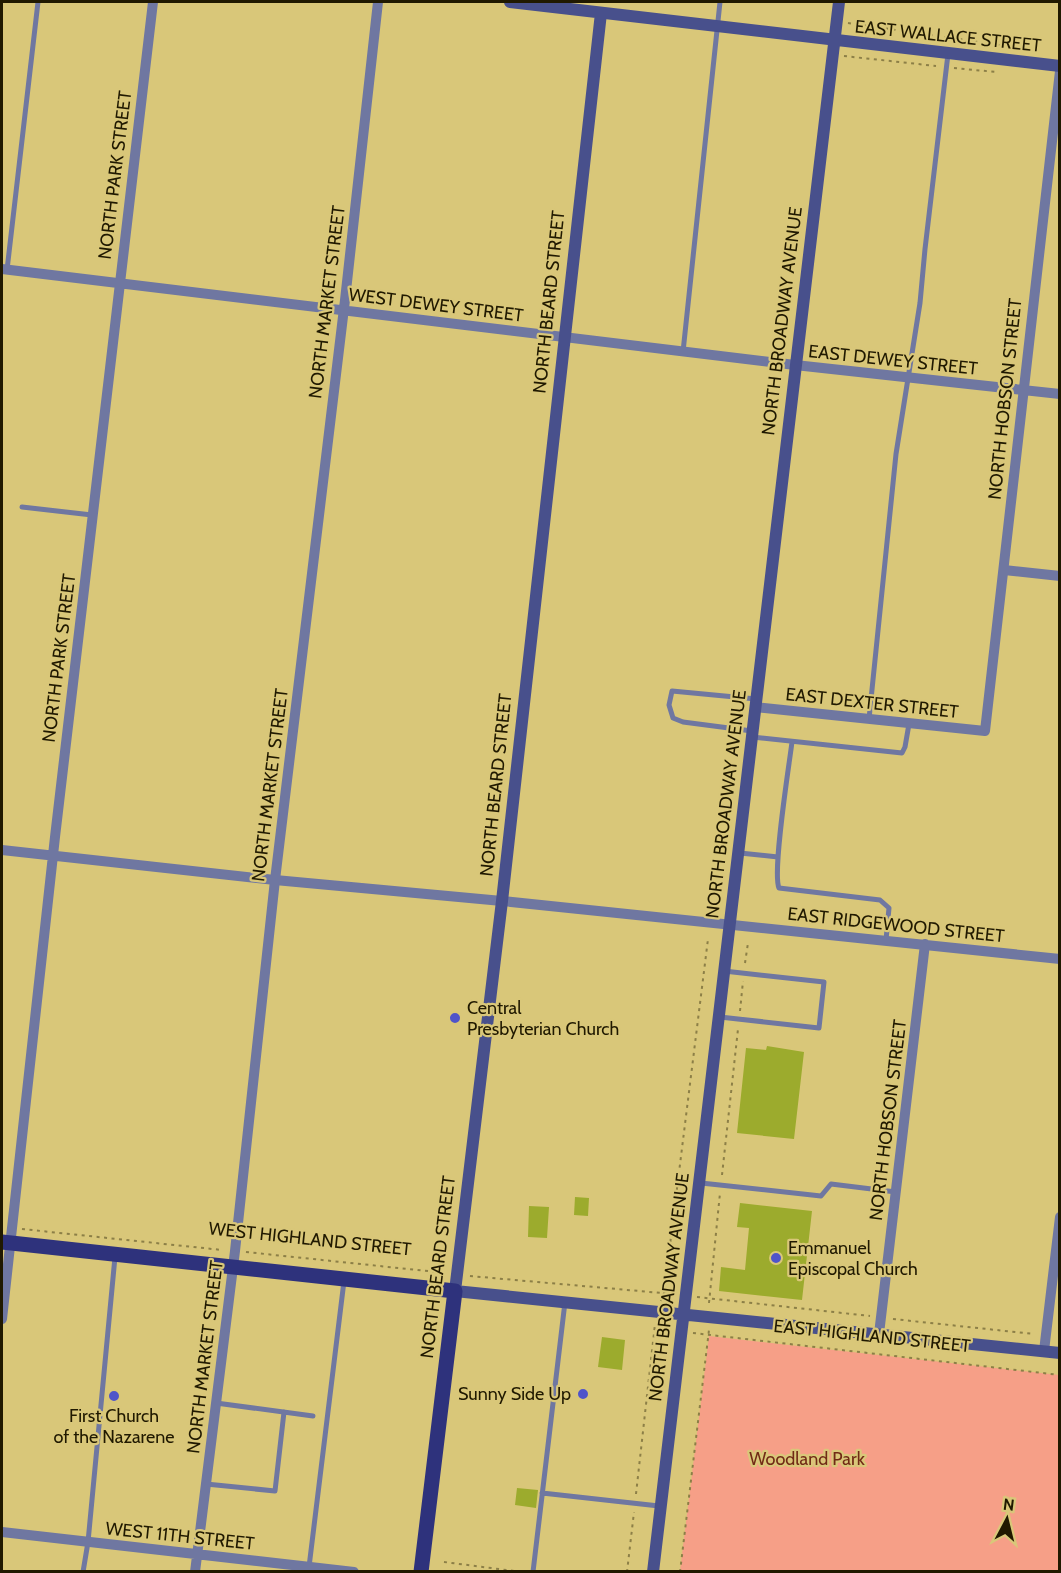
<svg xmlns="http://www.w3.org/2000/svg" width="1061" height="1573" font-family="Cabin,sans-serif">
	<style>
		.green { fill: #f69f87 }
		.building { fill: #9cab2d }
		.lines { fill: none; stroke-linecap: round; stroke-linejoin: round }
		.path { stroke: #8c7f47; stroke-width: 2; stroke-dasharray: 3 4.5; stroke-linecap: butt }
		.lane { stroke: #6f77a1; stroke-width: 5 }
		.street { stroke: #6f77a1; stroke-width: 10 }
		.secondary { stroke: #48508c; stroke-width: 12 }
		.primary { stroke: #2e327c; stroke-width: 15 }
		.poi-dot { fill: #4f54ca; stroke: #d9c779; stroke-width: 2 }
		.labels { text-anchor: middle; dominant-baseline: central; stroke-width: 4.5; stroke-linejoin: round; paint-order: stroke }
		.street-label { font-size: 18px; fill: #201900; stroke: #d9c779 }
		.poi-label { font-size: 18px; fill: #201900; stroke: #d9c779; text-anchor: start }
		.park-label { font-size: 18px; fill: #712a16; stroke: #d9c779 }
	</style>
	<rect width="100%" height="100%" fill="#d9c779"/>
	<!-- green -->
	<path class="green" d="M709 1336 1059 1375V1571H680Z"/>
	<!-- building -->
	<path class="building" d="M767 1046 804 1052 794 1139 737 1133 746 1048 766 1050Z
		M575 1197 589 1198 588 1216 574 1215Z
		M740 1203 812 1211 802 1300 719 1291 721 1267 745 1270 749 1228 737 1227Z
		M529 1206 549 1207 547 1238 528 1237Z
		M602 1337 625 1340 622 1370 598 1367Z
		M517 1488 538 1490 536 1508 515 1505Z"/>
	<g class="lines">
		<!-- path -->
		<path class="path" d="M848 23 1021 48
			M844 56 936 66
			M954 68 996 72
			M745 963 748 943
			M740 1011 743 981
			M722 1175 738 1029
			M22 1229 222 1250
			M246 1252 446 1273
			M470 1276 673 1294
			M697 1297 870 1316
			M661 1301 664 1293 708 939
			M709 1303 720 1193
			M893 1319 1034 1334
			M693 1333 1060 1375
			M636 1494 655 1324
			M444 1562 522 1572
			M627 1572 634 1512
			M680 1572 709 1330"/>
		<!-- lane -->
		<path class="lane" d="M7 270 38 2
			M683 352 720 2
			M22 507 92 515
			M869 719 896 454 920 303 925 249 948 54
			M752 731 683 722 673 718 669 705 672 691 756 699
			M752 737 902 753 905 747 909 724
			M792 742C789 766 772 872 779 888L880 900 889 908 886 940
			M740 853 778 857
			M720 1017 819 1028 824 982 724 971
			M701 1183 821 1196 831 1184 896 1192
			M216 1403 313 1416
			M206 1484 275 1491 284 1412
			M542 1493 659 1506
			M309 1567 344 1281
			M83 1572 88 1542 115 1257
			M533 1572 565 1302"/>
		<!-- street -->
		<path class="street" d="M2 269 795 365 1060 394
			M1004 570 1060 576
			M755 707 985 731 1060 71
			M2 850 275 880 502 901 1060 959
			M2 1319 55 837 153 2
			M879 1334 925 944
			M1044 1351 1060 1217
			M2 1532 354 1572
			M195 1572 235 1251 275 880 345 300 378 2"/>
		<!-- secondary -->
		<path class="secondary" d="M510 2 1060 66
			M601 13 502 901 455 1291 1060 1353
			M653 1572 839 2"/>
		<!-- primary -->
		<path class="primary" d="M2 1242 455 1291 421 1572"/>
	</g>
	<!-- markers -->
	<g class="poi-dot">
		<circle cx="455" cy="1018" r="6"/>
		<circle cx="776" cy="1258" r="6"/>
		<circle cx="583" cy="1394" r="6"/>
		<circle cx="114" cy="1396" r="6"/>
	</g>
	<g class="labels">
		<!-- street labels -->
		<g class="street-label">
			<text transform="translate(948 36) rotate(6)">EAST WALLACE STREET</text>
			<text transform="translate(115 175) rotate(-83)">NORTH PARK STREET</text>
			<text transform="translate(327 302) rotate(-83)">NORTH MARKET STREET</text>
			<text transform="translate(549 302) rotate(-84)">NORTH BEARD STREET</text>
			<text transform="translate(436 305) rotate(7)">WEST DEWEY STREET</text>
			<text transform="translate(782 321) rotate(-83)">NORTH BROADWAY AVENUE</text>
			<text transform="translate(893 360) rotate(6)">EAST DEWEY STREET</text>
			<text transform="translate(1005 399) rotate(-84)">NORTH HOBSON STREET</text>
			<text transform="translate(59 658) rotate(-83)">NORTH PARK STREET</text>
			<text transform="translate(872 703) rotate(6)">EAST DEXTER STREET</text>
			<text transform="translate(270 785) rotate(-83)">NORTH MARKET STREET</text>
			<text transform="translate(496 785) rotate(-84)">NORTH BEARD STREET</text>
			<text transform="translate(726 804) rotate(-83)">NORTH BROADWAY AVENUE</text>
			<text transform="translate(896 925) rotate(6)">EAST RIDGEWOOD STREET</text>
			<text transform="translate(888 1120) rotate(-83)">NORTH HOBSON STREET</text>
			<text transform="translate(310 1239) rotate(6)">WEST HIGHLAND STREET</text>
			<text transform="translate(438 1267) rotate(-83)">NORTH BEARD STREET</text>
			<text transform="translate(669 1287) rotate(-83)">NORTH BROADWAY AVENUE</text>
			<text transform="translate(872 1336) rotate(6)">EAST HIGHLAND STREET</text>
			<text transform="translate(205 1357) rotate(-83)">NORTH MARKET STREET</text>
			<text transform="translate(180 1536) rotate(6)">WEST 11TH STREET</text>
		</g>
		<!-- poi labels -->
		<g class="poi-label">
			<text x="467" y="1008">Central<tspan x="467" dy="21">Presbyterian Church</tspan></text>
			<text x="788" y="1248">Emmanuel<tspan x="788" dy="21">Episcopal Church</tspan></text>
			<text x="571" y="1394" text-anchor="end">Sunny Side Up</text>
			<text x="114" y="1416" text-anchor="middle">First Church<tspan x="114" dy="21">of the Nazarene</tspan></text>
		</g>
		<!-- park labels -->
		<g class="park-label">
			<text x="807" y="1459">Woodland Park</text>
		</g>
	</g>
	<!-- border -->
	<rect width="1061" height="1573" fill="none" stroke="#201900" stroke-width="6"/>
	<!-- north arrow -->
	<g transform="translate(1007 1519) rotate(7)" stroke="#d9c779" stroke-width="4.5" paint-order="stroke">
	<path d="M0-4.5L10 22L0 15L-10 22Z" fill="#201900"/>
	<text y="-9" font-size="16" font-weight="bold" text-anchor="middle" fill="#201900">N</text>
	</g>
</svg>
